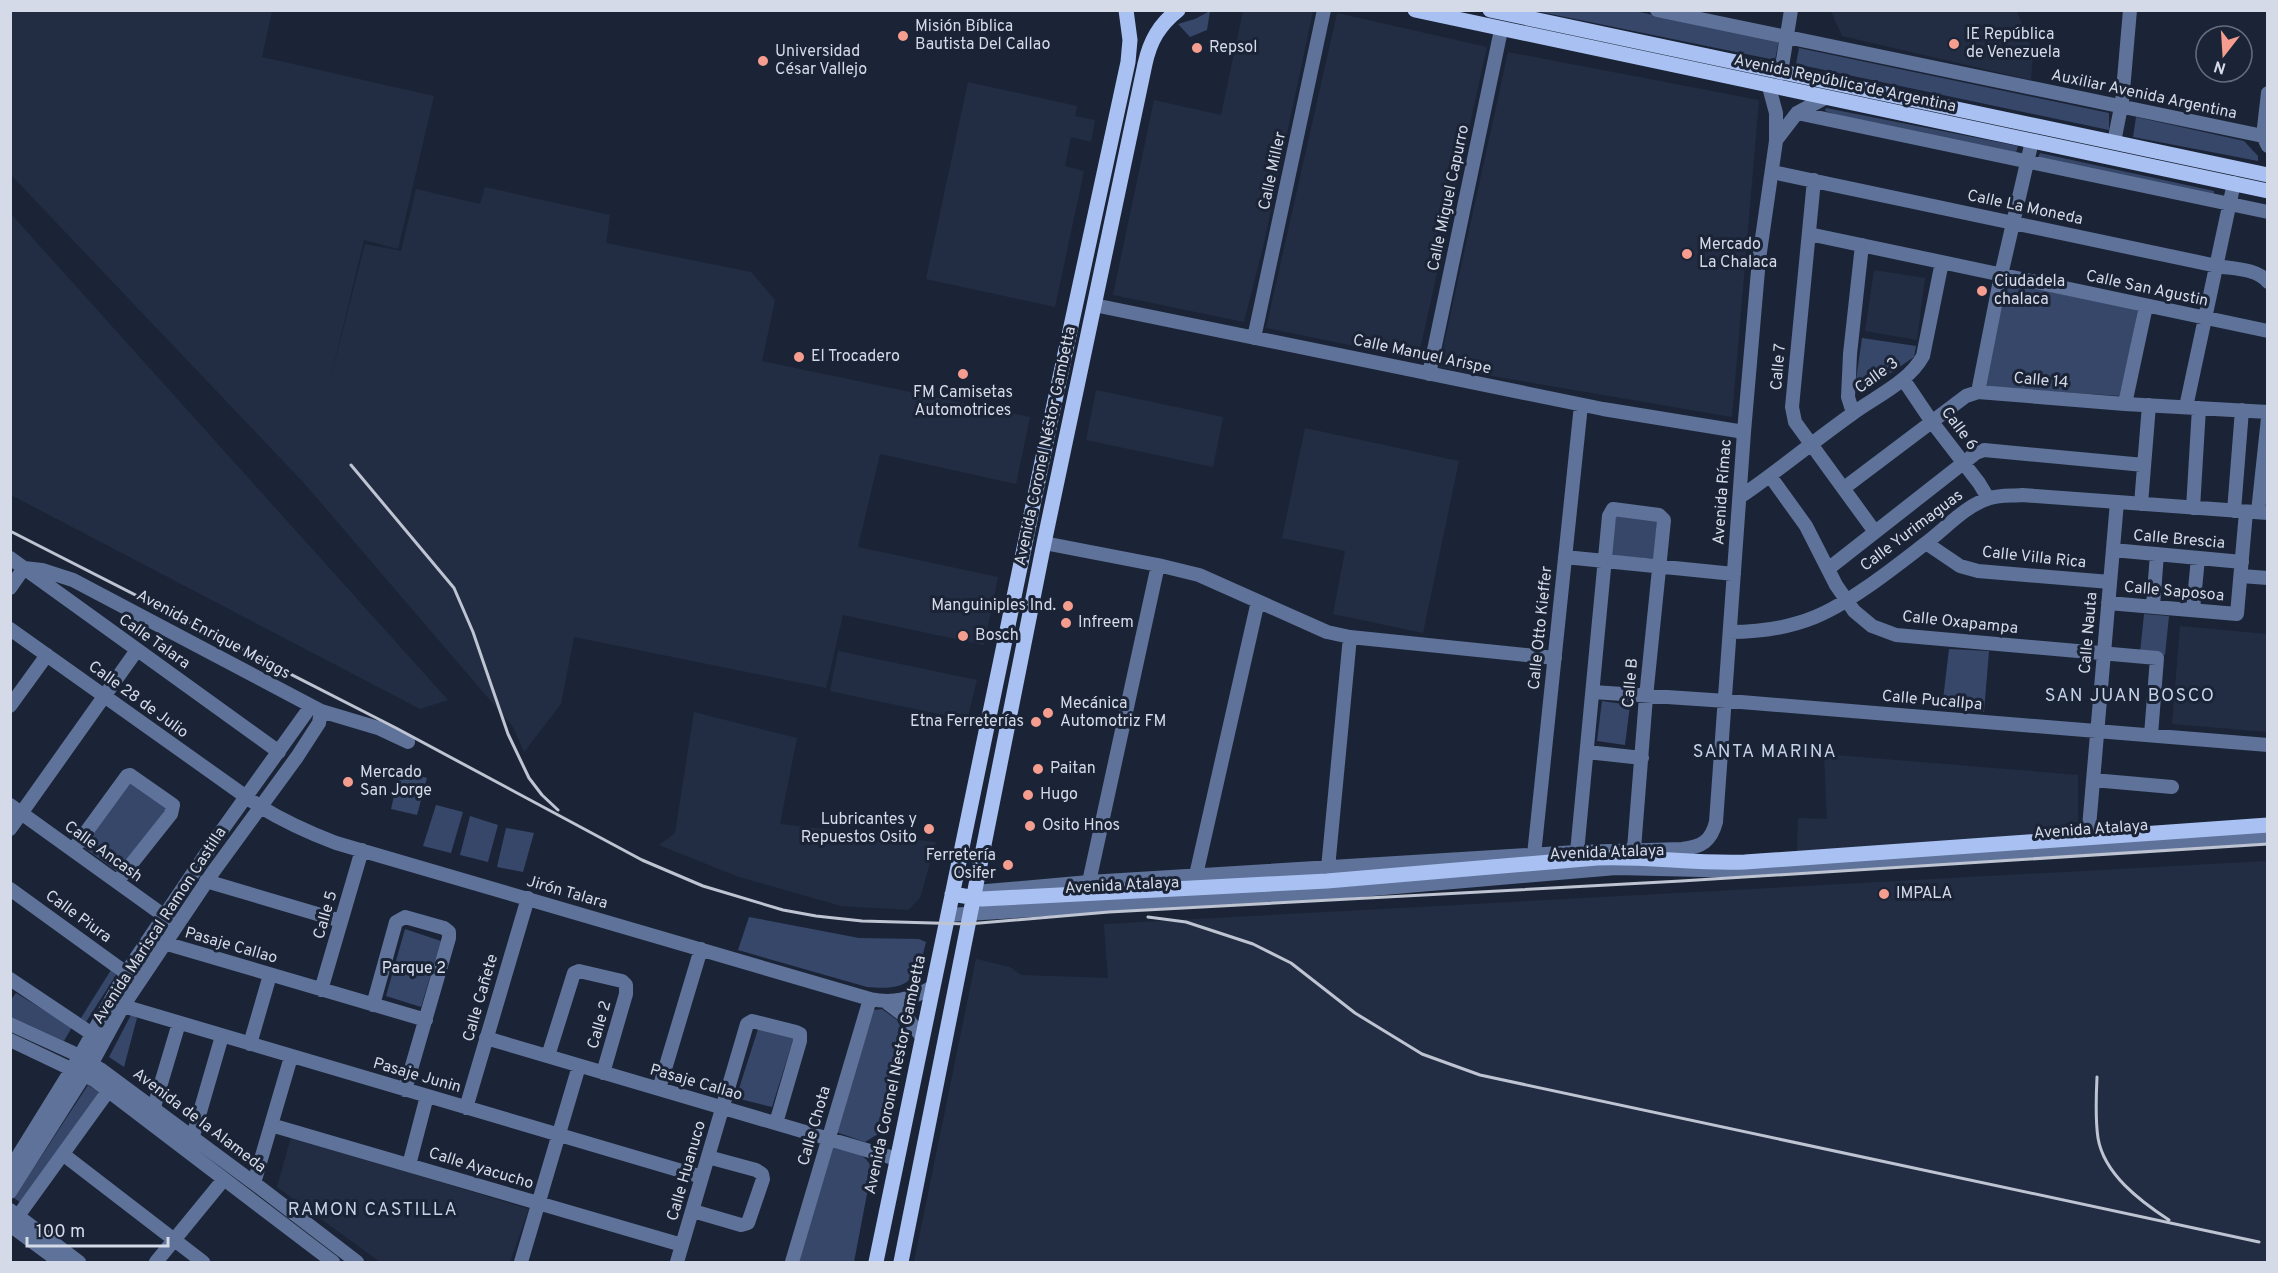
<svg xmlns="http://www.w3.org/2000/svg" width="2278" height="1273" font-family="Overpass,sans-serif">
	<style>
		.built { fill: #222d44 }
		.green { fill: #37476a }
		.lines { fill: none; stroke-linecap: round; stroke-linejoin: round }
		.minor { stroke: #5f7299; stroke-width: 14 }
		.major { stroke: #a9c1f2; stroke-width: 15 }
		.rail { stroke: #bec4d2; stroke-width: 3 }
		.poi-dot { fill: #f59d8e; stroke: #1b2436; stroke-width: 2 }
		.labels { text-anchor: middle; dominant-baseline: central; stroke-width: 6; stroke-linejoin: round; paint-order: stroke }
		.poi-label { font-size: 16px; fill: #d4dae7; stroke: #1b2436; text-anchor: start }
		.street-label { font-size: 16px; fill: #d4dae7; stroke: #1b2436 }
		.park-label { font-size: 16px; fill: #dae2f2; stroke: #1b2436 }
		.neighbourhood-label { font-size: 18px; letter-spacing: 1.5px; fill: #c6d2ea; stroke: #1b2436 }
	</style>
	<rect width="100%" height="100%" fill="#1b2436"/>
	<!-- built -->
	<path class="built" d="M11 10 272 11 262 57 434 96 398 249 364 240 330 381 365 244 401 251 416 189 480 204 485 187 610 215 606 243 751 272 775 300 762 361 1030 417 1016 484 880 454 858 547 998 577 984 645 843 615 826 688 574 637 561 704 524 752 513 727 304 483 11 175Z
		M1243 11H1313L1264 243 1244 322 1113 295 1154 100 1221 115Z
		M1831 11H2017L2033 53 2031 80 1842 36Z
		M1337 13 1487 47 1418 359 1266 328Z
		M1508 52 1759 100 1732 417 1439 367Z
		M968 82 1077 106 1075 116 1095 120 1091 142 1071 137 1065 166 1084 171 1055 307 926 279Z
		M11 214 448 700 420 709 11 495Z
		M1874 270 1925 278 1917 340 1865 331Z
		M1096 390 1223 417 1213 467 1086 440Z
		M1305 428 1459 461 1423 633 1333 614 1345 551 1282 538Z
		M2180 626 2267 634V732L2172 724Z
		M838 651 977 680 967 720 830 691Z
		M694 712 797 738 780 824 936 842 920 898 908 910 841 906 739 877 659 845 675 833Z
		M1824 754 2078 775V822L2066 823 2062 834 1797 852 1798 818 1827 819Z
		M2267 861V1262H914L976 959 1010 967 1021 975 1108 978 1104 924Z
		M291 1137 529 1209 510 1262H380L277 1187Z"/>
	<!-- green -->
	<path class="green" d="M1210 11 1207 30 1190 37 1178 24 1195 19Z
		M1536 11H1634L1779 40 1775 60Z
		M1799 48 2109 113V130L1796 64Z
		M1826 108 2018 146 2015 156 1869 125 1825 111Z
		M2136 117 2244 141 2258 156V161L2133 137Z
		M2040 153 2214 191V198L2037 160Z
		M2008 283 2138 309 2121 396 1981 387Z
		M1862 338 1916 346 1914 357 1860 394 1855 387Z
		M1612 516 1657 520 1654 559 1609 555Z
		M2144 614 2169 616 2165 655 2140 653Z
		M1949 649 1989 651 1984 712 1942 708Z
		M1602 701 1630 705 1625 745 1597 741Z
		M400 771 427 778 417 815 391 809Z
		M129 781 167 808 119 873 82 846Z
		M436 805 463 812 451 853 423 846Z
		M470 816 498 825 488 862 460 855Z
		M506 828 534 833 523 872 497 867Z
		M749 917 859 938 919 939 926 942C917 981 908 991 867 987L738 950Z
		M405 929 441 941 421 1007 386 996Z
		M111 970 116 975 86 1022 81 1018Z
		M16 993 72 1027 64 1041 11 1017 10 1001Z
		M882 1009 897 1020 900 1026 878 1134 865 1142 836 1132 874 1010Z
		M131 1015 137 1018 124 1067 109 1057Z
		M759 1026 794 1037 772 1107 736 1098Z
		M88 1085 101 1094 21 1203 14 1198Z
		M832 1146C849 1151 864 1151 872 1168L854 1262H796Z"/>
	<g class="lines">
		<!-- minor -->
		<path class="minor" d="M1657 10 2263 136 2268 146
			M1781 73 1791 10
			M1797 113 2268 212
			M2263 136 2268 93
			M1777 139 1797 113 1823 99
			M2114 142 2122 102 2130 10
			M1772 172 2217 266C2233 269 2256 268 2268 282
			M1814 180 1792 407 1795 422 1875 532
			M1809 234 2268 331
			M1094 305 1603 409 1744 432
			M1254 338 1324 10
			M1429 374 1501 30
			M1903 379 1932 422 1979 483 1988 498
			M1978 392 2001 275 2032 141
			M2125 404 2146 306
			M2186 407 2234 183
			M1853 413 1848 397 1850 354 1862 245
			M1770 476 1806 526 1836 585 1854 611 1872 626 1896 635 2157 658 2151 735
			M1844 488 1966 396 1978 392 2125 404 2268 412
			M1740 497C1778 471 1814 441 1852 414 1875 397 1909 382 1923 356L1942 262
			M2141 504 2149 405
			M2193 508 2199 408
			M2234 511 2242 410
			M2258 512 2268 418
			M1044 543 1158 565 1199 575 1327 632 1350 637 1555 658
			M1926 543 1960 566 1978 571 2110 582
			M2113 550 2242 562
			M1565 557 1734 574
			M10 558 279 752
			M24 568 42 570 73 580 321 711 378 728 408 742
			M1828 569 1976 453 1984 450 2144 465
			M2241 576 2268 578
			M10 588 24 568
			M2108 603 2237 614 2246 512
			M2153 606 2157 554
			M2193 610 2198 558
			M10 629 259 806C285 822 307 832 336 843L870 999C894 1004 911 999 933 987
			M1730 632C1759 632 1788 628 1815 617 1850 603 1896 566 1926 543 1946 528 1966 505 1990 498 2000 495 2012 496 2022 495L2268 513
			M1593 692 1741 702 2268 745
			M10 706 47 655
			M1587 752 1642 758
			M2093 780 2172 787
			M10 805 170 920
			M10 829 137 650
			M2088 839 2117 502
			M73 850 127 776 130 775 173 805 171 814 117 882
			M1577 852 1609 516 1613 509 1659 515 1664 520 1646 697 1634 849
			M1534 855 1581 405
			M1328 868 1350 637
			M1196 875 1258 601
			M206 881 341 921
			M1089 882 1158 565
			M10 889 126 973
			M975 892 1089 882 1577 852 1682 849C1702 847 1711 841 1716 822L1744 432 1759 259 1776 141V113L1769 87
			M948 915 1326 893 1616 868 1745 871 2268 836
			M164 943 426 1020
			M10 979 98 1038
			M321 990 362 850
			M886 1002 906 1017 922 1037
			M373 1005 396 922 405 917 444 928 449 932V938L405 1090
			M123 1006 702 1177
			M10 1024 80 1056 100 1069 254 1183 357 1262
			M486 1038 897 1159
			M10 1040 94 1080 333 1262
			M250 1044 270 975
			M548 1056 574 973 579 971 622 981 626 985V994L603 1073
			M659 1089 701 949
			M154 1107 179 1023
			M466 1108 528 898
			M271 1125 682 1245
			M193 1136 222 1036
			M64 1155 203 1262
			M409 1165 427 1096
			M10 1169 80 1056 126 973 220 833 311 706
			M254 1183 291 1057
			M10 1192 92 1063 123 1006 213 872 297 757 319 723 321 711
			M10 1210 79 1262
			M693 1211 741 1225 748 1223 763 1179 762 1174 756 1170 708 1157
			M18 1216 109 1090
			M10 1225 60 1262
			M156 1262 224 1179
			M521 1262 579 1066
			M677 1262 747 1024 752 1021 796 1032 800 1034V1041L776 1123
			M792 1262 870 999"/>
		<!-- major -->
		<path class="major" d="M1415 10 2268 191
			M1490 10 2268 175
			M952 894 982 899 1327 881 1597 858C1647 856 1696 864 1745 862L2268 825
			M876 1262 1049 428 1128 62 1130 40 1126 10
			M901 1262 1044 543 1145 64C1150 41 1159 25 1178 10"/>
		<!-- rail -->
		<path class="rail" d="M351 465 454 588 473 632 508 734 529 778 542 795 558 810
			M10 531 396 728 642 860 703 886 783 910 816 916 862 921 968 924 1109 912 1681 881 2268 844
			M1148 917 1186 922 1253 944 1291 963 1355 1013 1422 1054 1480 1075 2259 1242
			M2097 1077C2096 1098 2095 1118 2098 1138 2104 1174 2140 1201 2169 1220"/>
	</g>
	<!-- markers -->
	<g class="poi-dot">
		<circle cx="903" cy="36" r="6"/>
		<circle cx="1954" cy="44" r="6"/>
		<circle cx="1197" cy="48" r="6"/>
		<circle cx="763" cy="61" r="6"/>
		<circle cx="1687" cy="254" r="6"/>
		<circle cx="1982" cy="291" r="6"/>
		<circle cx="799" cy="357" r="6"/>
		<circle cx="963" cy="374" r="6"/>
		<circle cx="1068" cy="606" r="6"/>
		<circle cx="1066" cy="623" r="6"/>
		<circle cx="963" cy="636" r="6"/>
		<circle cx="1048" cy="713" r="6"/>
		<circle cx="1036" cy="722" r="6"/>
		<circle cx="1038" cy="769" r="6"/>
		<circle cx="348" cy="782" r="6"/>
		<circle cx="1028" cy="795" r="6"/>
		<circle cx="1030" cy="826" r="6"/>
		<circle cx="929" cy="829" r="6"/>
		<circle cx="1008" cy="865" r="6"/>
		<circle cx="1884" cy="894" r="6"/>
	</g>
	<g class="labels">
		<!-- poi labels -->
		<g class="poi-label">
			<text x="915" y="27">Misión Bíblica<tspan x="915" dy="18">Bautista Del Callao</tspan></text>
			<text x="1966" y="35">IE República<tspan x="1966" dy="18">de Venezuela</tspan></text>
			<text x="1209" y="48">Repsol</text>
			<text x="775" y="52">Universidad<tspan x="775" dy="18">César Vallejo</tspan></text>
			<text x="1699" y="245">Mercado<tspan x="1699" dy="18">La Chalaca</tspan></text>
			<text x="1994" y="282">Ciudadela<tspan x="1994" dy="18">chalaca</tspan></text>
			<text x="811" y="357">El Trocadero</text>
			<text x="963" y="393" text-anchor="middle">FM Camisetas<tspan x="963" dy="18">Automotrices</tspan></text>
			<text x="1056" y="606" text-anchor="end">Manguiniples Ind.</text>
			<text x="1078" y="623">Infreem</text>
			<text x="975" y="636">Bosch</text>
			<text x="1060" y="704">Mecánica<tspan x="1060" dy="18">Automotriz FM</tspan></text>
			<text x="1024" y="722" text-anchor="end">Etna Ferreterías</text>
			<text x="1050" y="769">Paitan</text>
			<text x="360" y="773">Mercado<tspan x="360" dy="18">San Jorge</tspan></text>
			<text x="1040" y="795">Hugo</text>
			<text x="917" y="820" text-anchor="end">Lubricantes y<tspan x="917" dy="18">Repuestos Osito</tspan></text>
			<text x="1042" y="826">Osito Hnos</text>
			<text x="996" y="856" text-anchor="end">Ferretería<tspan x="996" dy="18">Osifer</tspan></text>
			<text x="1896" y="894">IMPALA</text>
		</g>
		<!-- street labels -->
		<g class="street-label">
			<text transform="translate(1845 84) rotate(12)">Avenida República de Argentina</text>
			<text transform="translate(2144 95) rotate(12)">Auxiliar Avenida Argentina</text>
			<text transform="translate(1273 171) rotate(-78)">Calle Miller</text>
			<text transform="translate(1449 198) rotate(-78)">Calle Miguel Capurro</text>
			<text transform="translate(2025 208) rotate(12)">Calle La Moneda</text>
			<text transform="translate(2147 289) rotate(12)">Calle San Agustin</text>
			<text transform="translate(1422 355) rotate(12)">Calle Manuel Arispe</text>
			<text transform="translate(1779 367) rotate(-85)">Calle 7</text>
			<text transform="translate(1877 376) rotate(-36)">Calle 3</text>
			<text transform="translate(2041 381) rotate(5)">Calle 14</text>
			<text transform="translate(1959 429) rotate(53)">Calle 6</text>
			<text transform="translate(1046 446) rotate(-78)">Avenida Coronel Néstor Gambetta</text>
			<text transform="translate(1723 492) rotate(-86)">Avenida Rímac</text>
			<text transform="translate(1912 531) rotate(-37)">Calle Yurimaguas</text>
			<text transform="translate(2179 540) rotate(5)">Calle Brescia</text>
			<text transform="translate(2034 558) rotate(6)">Calle Villa Rica</text>
			<text transform="translate(2174 592) rotate(5)">Calle Saposoa</text>
			<text transform="translate(1960 623) rotate(6)">Calle Oxapampa</text>
			<text transform="translate(1541 628) rotate(-84)">Calle Otto Kieffer</text>
			<text transform="translate(2089 633) rotate(-85)">Calle Nauta</text>
			<text transform="translate(213 635) rotate(28)">Avenida Enrique Meiggs</text>
			<text transform="translate(154 642) rotate(35)">Calle Talara</text>
			<text transform="translate(1631 683) rotate(-85)">Calle B</text>
			<text transform="translate(138 700) rotate(36)">Calle 28 de Julio</text>
			<text transform="translate(1932 701) rotate(5)">Calle Pucallpa</text>
			<text transform="translate(2091 830) rotate(-4)">Avenida Atalaya</text>
			<text transform="translate(103 852) rotate(36)">Calle Ancash</text>
			<text transform="translate(1607 853) rotate(-2)">Avenida Atalaya</text>
			<text transform="translate(1122 886) rotate(-3)">Avenida Atalaya</text>
			<text transform="translate(567 893) rotate(16)">Jirón Talara</text>
			<text transform="translate(326 915) rotate(-74)">Calle 5</text>
			<text transform="translate(78 917) rotate(36)">Calle Piura</text>
			<text transform="translate(160 926) rotate(-57)">Avenida Mariscal Ramon Castilla</text>
			<text transform="translate(231 946) rotate(16)">Pasaje Callao</text>
			<text transform="translate(481 998) rotate(-74)">Calle Cañete</text>
			<text transform="translate(600 1025) rotate(-74)">Calle 2</text>
			<text transform="translate(896 1075) rotate(-78)">Avenida Coronel Nestor Gambetta</text>
			<text transform="translate(417 1076) rotate(16)">Pasaje Junin</text>
			<text transform="translate(696 1083) rotate(16)">Pasaje Callao</text>
			<text transform="translate(199 1121) rotate(37)">Avenida de la Alameda</text>
			<text transform="translate(815 1126) rotate(-74)">Calle Chota</text>
			<text transform="translate(481 1169) rotate(17)">Calle Ayacucho</text>
			<text transform="translate(687 1171) rotate(-74)">Calle Huanuco</text>
		</g>
		<!-- park labels -->
		<g class="park-label">
			<text x="414" y="969">Parque 2</text>
		</g>
		<!-- neighbourhood labels -->
		<g class="neighbourhood-label">
			<text x="2130" y="696">SAN JUAN BOSCO</text>
			<text x="1765" y="752">SANTA MARINA</text>
			<text x="373" y="1210">RAMON CASTILLA</text>
		</g>
	</g>
	<!-- border -->
	<rect width="2278" height="1273" fill="none" stroke="#d4dae7" stroke-width="24"/>
	<!-- north arrow -->
	<g transform="translate(2224 54) rotate(197)"><circle r="28" fill="#1b2436" stroke="#656d7d" stroke-width="1.5"/>
	<path d="M0-4.5L10 22L0 15L-10 22Z" fill="#f59d8e"/>
	<text y="-9" font-size="16" font-weight="bold" text-anchor="middle" fill="#d4dae7">N</text>
	</g>
	<!-- scale -->
	<path d="M27 1237v9h141v-9" fill="none" stroke="#d4dae7" stroke-width="3"/>
	<text x="36" y="1237" font-size="18" fill="#d4dae7" stroke="#1b2436" stroke-width="4.5" paint-order="stroke">100 m</text>
</svg>
